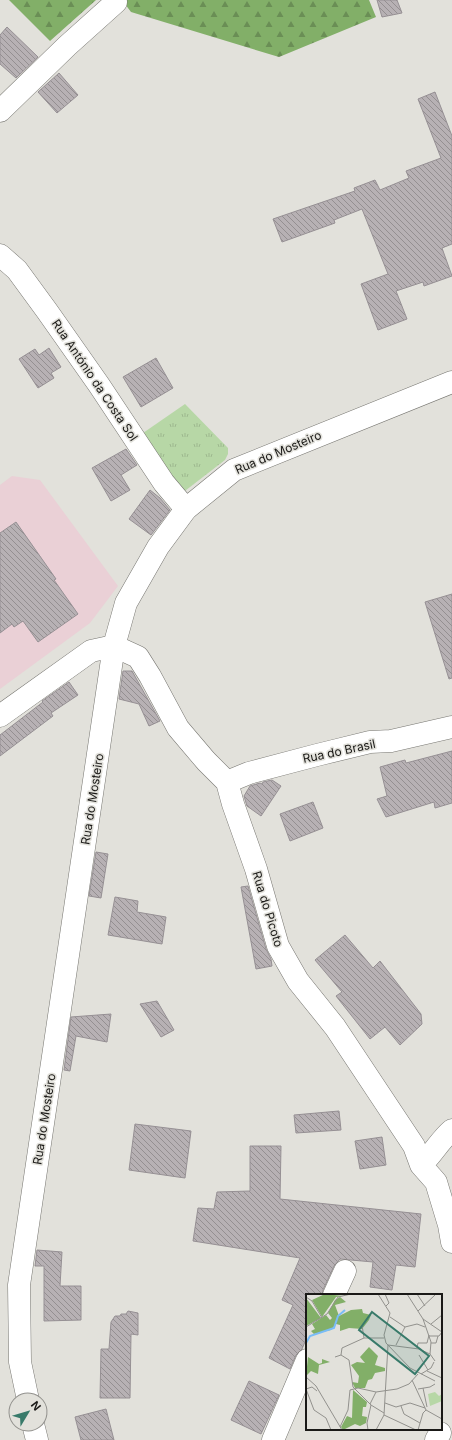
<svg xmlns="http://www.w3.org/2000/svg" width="452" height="1440" font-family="Inter,sans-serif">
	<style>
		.education { fill: #ead0d6 }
		.grass { fill: url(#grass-tufts) }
		.forest { fill: url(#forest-firs) }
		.building { fill: url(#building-back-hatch); stroke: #969094 }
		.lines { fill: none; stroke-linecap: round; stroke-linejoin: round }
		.minor-casing { stroke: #777671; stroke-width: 23 }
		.major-casing { stroke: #777671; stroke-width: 23 }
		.minor { stroke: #fff; stroke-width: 22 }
		.major { stroke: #fff; stroke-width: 22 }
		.labels { text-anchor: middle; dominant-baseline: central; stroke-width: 3; stroke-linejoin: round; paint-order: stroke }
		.street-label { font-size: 12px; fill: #1a1917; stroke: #e2e1db }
		.inset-river { fill: none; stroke: #79bcf7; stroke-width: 2 }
		.inset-road { fill: none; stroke: #92918d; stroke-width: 1 }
		.view { fill: #387a6a; fill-opacity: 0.15; stroke: #387a6a; stroke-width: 2 }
		.inset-edge { fill: none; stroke: #1a1917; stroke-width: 2 }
	</style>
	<defs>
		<pattern id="grass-tufts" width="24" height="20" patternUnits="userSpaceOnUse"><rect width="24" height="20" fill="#b7d7a6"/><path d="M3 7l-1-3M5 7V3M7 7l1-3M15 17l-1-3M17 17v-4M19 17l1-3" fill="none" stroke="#9db88e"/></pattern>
		<pattern id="forest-firs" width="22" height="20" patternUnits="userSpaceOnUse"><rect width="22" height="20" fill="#82af68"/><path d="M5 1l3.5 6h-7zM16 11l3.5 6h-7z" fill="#6a8e55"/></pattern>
		<pattern id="building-back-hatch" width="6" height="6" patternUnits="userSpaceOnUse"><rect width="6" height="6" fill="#b7b1b4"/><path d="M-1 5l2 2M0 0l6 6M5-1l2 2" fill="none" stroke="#948f91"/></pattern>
	</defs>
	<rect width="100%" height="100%" fill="#e2e1db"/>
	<!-- education -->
	<path class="education" d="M12 476 40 480 118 586 90 623 0 689V485Z"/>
	<!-- grass -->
	<path class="grass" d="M185 404 228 448V454L225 460 181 494 143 433Z"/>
	<!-- forest -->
	<path class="forest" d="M9 0H96L50 41Z
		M122 0H369L376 17 279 57 131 12Z"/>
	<!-- building -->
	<path class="building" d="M377 0H397L402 13 382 17Z
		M7 27 38 57 16 78 0 64V35Z
		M59 73 78 95 57 113 38 92Z
		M435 92 452 136V244L442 248 452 276 424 286 423 282 396 291 407 319 378 330 361 284 388 274 362 209 334 220 335 223 282 242 273 219 355 191 354 188 375 180 380 190 409 178 406 171 441 158 418 99Z
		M49 348 61 367 51 373 54 378 38 388 19 359 35 349 39 355Z
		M156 358 173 388 141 407 123 377Z
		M126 449 137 465 121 475 130 490 111 501 92 468Z
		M150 490 160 498 170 510 151 535 129 519Z
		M16 522 56 579 54 580 78 614 38 642 23 621 14 627 12 624 0 633V533Z
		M452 594V678L449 679 425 602Z
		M123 671H132L160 721 149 726 139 704 119 699Z
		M69 682 78 695 51 713 53 716 0 756V735L43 702 42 701Z
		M452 751V803L435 808 434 802 386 817 377 799 387 796 380 767 405 760 406 763Z
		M272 780 281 786 261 816 247 806 244 796 250 786 260 783 262 784 263 782Z
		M313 802 323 828 290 841 280 814Z
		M96 852 108 854 101 898 89 896Z
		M248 886 266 949 271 959 272 966 256 969 241 887Z
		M115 897 138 901 137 912 166 917 162 944 108 935Z
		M345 935 373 968 380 961 421 1014 422 1024 400 1045 385 1027 370 1039 336 996 342 992 315 960Z
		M157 1001 174 1030 161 1037 140 1004Z
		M111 1014 107 1042 76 1036 70 1071 64 1070 71 1017Z
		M339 1111 341 1130 296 1133 294 1115Z
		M135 1124 191 1131 185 1178 129 1170Z
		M382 1137 386 1165 360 1169 355 1141Z
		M250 1146H281L280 1199 421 1214 415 1267 396 1265 392 1290 370 1287 373 1262 340 1259 334 1266 323 1290 322 1295H307V1337L302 1349 296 1355 290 1369 269 1358 293 1305 282 1300 300 1258 193 1241 198 1208 214 1209 217 1192 250 1191Z
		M37 1250 62 1252 60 1286H81V1320L44 1321V1266H35Z
		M128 1311 138 1313V1335L131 1334 130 1398H100L101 1349H109L111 1322 115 1316H120L121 1314H126Z
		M249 1381 279 1395 261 1434 231 1420Z
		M106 1409 114 1440H81L75 1417Z"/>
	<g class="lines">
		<defs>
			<path id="minor" d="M0 111 67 46 116 2
				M0 255 17 270 47 311 99 385 164 483 186 509
				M114 646 138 657 150 676 178 728 206 761 227 782 233 804 256 869 278 946 298 981 335 1027 414 1146 421 1165 436 1182 449 1225 452 1242
				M227 782 249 773 317 755 370 742 391 741 452 727
				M421 1165C433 1154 440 1140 452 1130
				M334 1295 345 1271
				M273 1440 307 1360
				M436 1440 440 1433"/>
			<path id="major" d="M0 716 91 651 114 646
				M28 1400 20 1362 19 1285 114 646 126 603 158 547 186 509 234 470 452 382
				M33 1424 37 1440"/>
		</defs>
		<!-- minor casing -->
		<use href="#minor" class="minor-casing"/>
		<!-- major casing -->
		<use href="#major" class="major-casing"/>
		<!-- minor -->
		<use href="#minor" class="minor"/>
		<!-- major -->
		<use href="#major" class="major"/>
	</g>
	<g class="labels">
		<!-- street labels -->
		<g class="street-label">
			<text transform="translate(95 380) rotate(56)">Rua António da Costa Sol</text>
			<text transform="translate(278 452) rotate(-23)">Rua do Mosteiro</text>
			<text transform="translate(339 751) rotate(-12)">Rua do Brasil</text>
			<text transform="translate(92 799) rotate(-81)">Rua do Mosteiro</text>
			<text transform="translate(268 909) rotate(73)">Rua do Picoto</text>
			<text transform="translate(44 1119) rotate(-81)">Rua do Mosteiro</text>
		</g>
	</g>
	<!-- overview -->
	<g transform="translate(306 1294)">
		<rect width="136" height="136" fill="#e2e1db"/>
		<path d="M129 98 133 102 136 100V107L124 112 122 100Z" fill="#b7d7a6"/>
		<path d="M19 0 37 2 30 3 16 23 6 6ZM34 3 40 8 29 11 33 22 45 16 56 15 57 19 65 21 63 26 56 35 43 34 34 37V31L30 30 25 36 8 40 5 37 9 35 6 30 20 21 24 26 26 24 22 19 29 6ZM0 4 15 24 0 32ZM63 53 72 62 69 71 79 74V77L69 79 66 85 62 86 59 94H49L46 88 52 89 53 82 45 71 51 68 59 69 54 63ZM2 63 13 70 16 69V65L24 68 13 71 12 80 5 77 0 82ZM47 96 61 108 60 113H57L56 122 61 123 60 129 54 132 49 130 37 136 35 133 41 122 46 124Z" fill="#82af68"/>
		<path class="inset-river" d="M0 49 4 42 28 34 32 22 39 16"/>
		<path class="inset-road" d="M72 0 84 19 78 41 80 49 104 74 129 87M79 0 83 9 80 12M101 0 117 25 125 48 124 60 129 67M111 0 119 12M0 3 6 7 16 24M112 17 129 1M84 23 99 33M117 25 136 38M125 30 136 21M56 31 58 44M0 33 21 20 32 3 45 0M123 42H133L136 38M125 49H130L132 42M82 51 113 55 124 60M90 51 99 33 111 30 119 33M111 54 112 49H121L123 41M35 61 43 66 47 93 65 111 61 129 62 136M113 61 122 76M29 63 35 61 36 54 58 44H78M121 77 136 84M115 80 125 74 128 68M0 83 10 92 36 136M106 86 120 116 117 119 112 136M117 94 121 113M0 95 8 116 20 124 25 136M0 95 6 93 11 97M112 95 124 93 129 90M79 109 90 113 104 109 119 114M64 110 70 98M65 111 78 119M95 112 98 120 114 129M120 116 136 125M78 121 110 136M34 133 42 116 44 96 52 94 70 98 91 95 103 90 112 80M70 136 78 121 82 51"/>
		<path class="view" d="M66 18 123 62 109 80 53 36Z"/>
		<rect width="136" height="136" class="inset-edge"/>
	</g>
	<!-- north arrow -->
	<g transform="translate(28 1412) rotate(52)"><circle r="19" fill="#e2e1db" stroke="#92918d"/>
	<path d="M0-3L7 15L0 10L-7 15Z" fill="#387a6a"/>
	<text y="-6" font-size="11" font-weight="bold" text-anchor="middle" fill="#1a1917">N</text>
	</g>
</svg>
